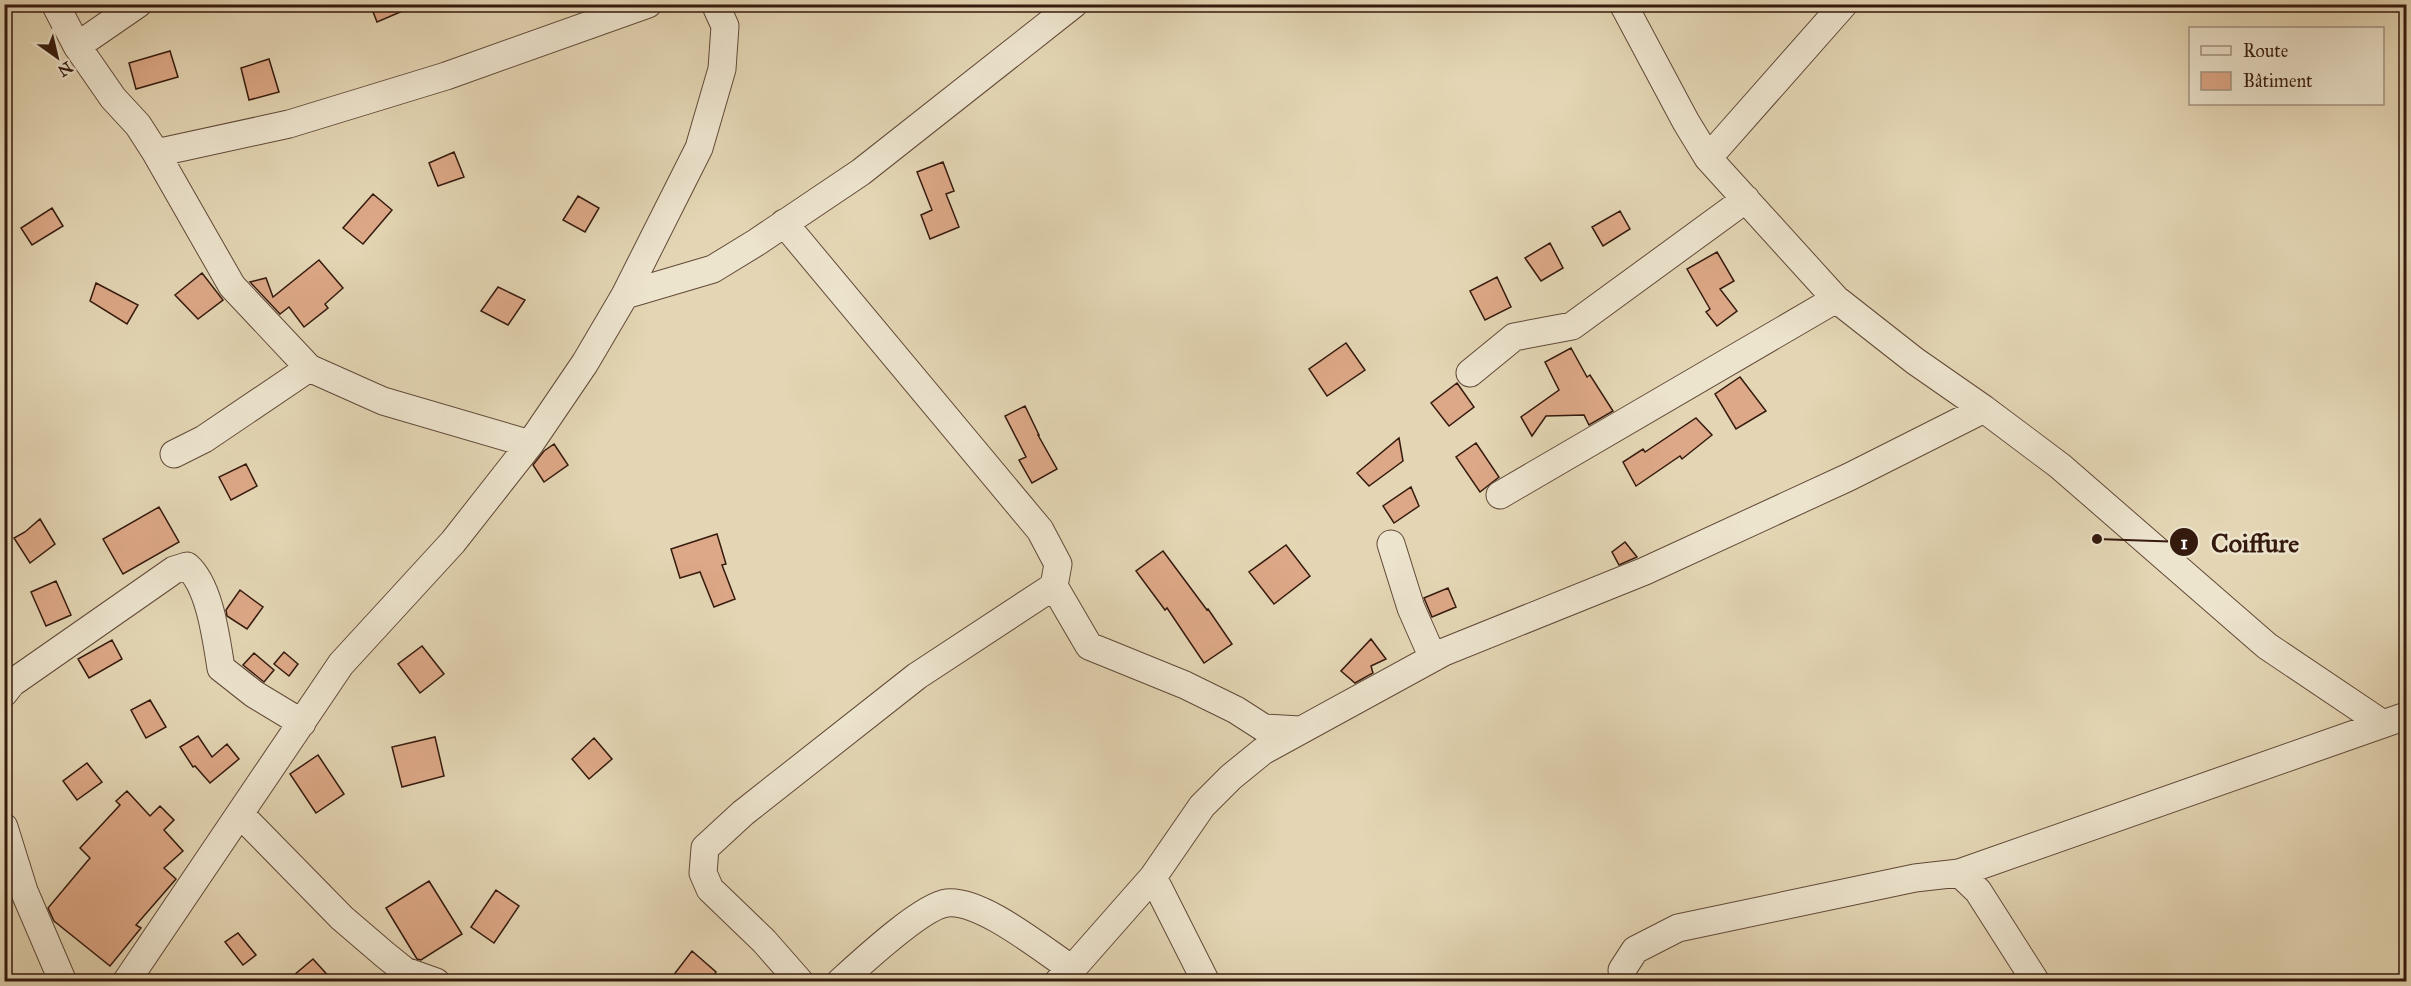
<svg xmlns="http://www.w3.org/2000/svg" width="2411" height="986" font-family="'IM FELL Great Primer',serif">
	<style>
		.building { fill: #dda887; stroke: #351a0e; stroke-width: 1.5 }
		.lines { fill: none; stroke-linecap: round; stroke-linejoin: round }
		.minor-casing { stroke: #614938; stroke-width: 29 }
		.minor { stroke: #ede4ce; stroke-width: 27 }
		.leader { fill: none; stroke: #351a0e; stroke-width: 2 }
		.callout-dot { fill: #351a0e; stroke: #ede4ce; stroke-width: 2 }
		.mark-label { font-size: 18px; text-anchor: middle; font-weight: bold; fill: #fff }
		.callout-label { font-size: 26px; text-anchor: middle; font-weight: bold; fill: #351a0e; stroke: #ede4ce; stroke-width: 5; stroke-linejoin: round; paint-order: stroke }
	</style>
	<rect width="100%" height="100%" fill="#e4d6b4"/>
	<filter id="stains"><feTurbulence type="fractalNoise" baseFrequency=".00333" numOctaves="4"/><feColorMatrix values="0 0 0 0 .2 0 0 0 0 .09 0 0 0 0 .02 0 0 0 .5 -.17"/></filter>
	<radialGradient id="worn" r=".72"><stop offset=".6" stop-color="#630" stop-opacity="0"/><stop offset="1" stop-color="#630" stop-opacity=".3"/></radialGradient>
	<!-- building -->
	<path class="building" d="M370 4H419L377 22Z
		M170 51 178 77 136 89 129 63Z
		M269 59 279 92 249 100 241 68Z
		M454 152 464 177 438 186 429 163Z
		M943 162 954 191 946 194 959 227 930 239 921 215 932 210 917 172Z
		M373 194 392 210 363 244 343 228Z
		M578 196 599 208 585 232 563 220Z
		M52 208 63 226 32 245 21 228Z
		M1620 211 1630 229 1603 246 1592 227Z
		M1550 243 1563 268 1541 281 1525 258Z
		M1717 252 1734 281 1720 289 1737 311 1717 326 1706 312 1710 309 1687 269Z
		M319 260 343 288 325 304 328 308 304 327 289 307 280 314 250 282 266 278 273 297Z
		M202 273 223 300 198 319 175 295Z
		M1497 277 1511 307 1485 320 1470 291Z
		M96 283 138 305 127 324 90 301Z
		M498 287 525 300 508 325 481 311Z
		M1346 343 1365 370 1327 396 1309 369Z
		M1571 348 1587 377 1590 375 1613 411 1589 425 1584 415 1546 416 1532 436 1521 417 1559 390 1545 362Z
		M1740 377 1766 411 1736 429 1715 394Z
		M1457 383 1474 407 1449 426 1431 403Z
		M1025 406 1039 435H1038L1057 469 1032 483 1019 460 1026 457 1005 416Z
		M1696 418 1712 435 1682 459 1680 456 1636 486 1623 462 1643 449 1645 452Z
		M1399 438 1403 461 1369 486 1357 473Z
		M1476 443 1499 477 1480 492 1456 457Z
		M554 444 568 465 544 482 533 465 544 451Z
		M246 464 257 486 231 500 219 477Z
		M1411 487 1419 506 1394 523 1383 506Z
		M159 507 179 542 123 574 103 539Z
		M40 519 55 544 30 563 14 538 25 532Z
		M717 534 726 564 722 565 735 599 714 607 700 572 680 578 671 549Z
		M1625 542 1637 557 1619 565 1612 552Z
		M1286 545 1310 576 1274 604 1249 572Z
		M1163 551 1207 610 1208 609 1232 644 1204 663 1167 608 1165 610 1136 571Z
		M56 581 71 615 46 626 31 592Z
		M1448 588 1456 607 1432 617 1424 598Z
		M240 590 263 607 247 629 227 616 226 610Z
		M1371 639 1386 659 1371 666 1373 673 1355 683 1341 671Z
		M112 640 122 659 89 678 78 659Z
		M422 646 444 674 420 693 398 664Z
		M284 652 298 664 289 676 274 664Z
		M254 653 274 670 264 682 243 665Z
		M150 700 166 727 146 738 131 710Z
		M198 736 212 757 227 744 239 759 210 783 195 766 193 767 180 747Z
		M435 737 444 776 402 787 392 747Z
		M594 738 612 759 589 779 572 759Z
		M318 755 344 794 316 813 290 774Z
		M87 763 102 782 77 800 63 781Z
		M127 791 150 816 160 806 174 820 164 830 183 851 164 868 176 879 136 925 141 928 110 966 54 921 48 908 90 858 80 848 120 805 116 801Z
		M429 881 462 934 421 960 417 959 386 908Z
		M496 890 519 906 494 943 471 927Z
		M238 933 256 955 243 965 225 942Z
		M692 951 716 972 710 981H669Z
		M313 959 333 981H287Z"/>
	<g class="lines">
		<defs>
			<path id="minor" d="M55 4 77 46 113 98 138 125 156 153
				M1623 4 1686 122 1708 158 1836 299 1915 361 1984 409 2060 466 2267 646 2383 724 2406 716
				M77 46 138 4
				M1708 158 1844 4
				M784 223 1040 530 1058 564 1054 586 1089 646 1185 685 1236 710 1264 728 1300 730
				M625 295 713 269 757 242 861 172 1074 4
				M1470 373 1514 337 1572 326 1746 199
				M530 444 383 401 309 368 232 286 156 153 289 124 446 76 648 4
				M174 454 204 439 309 368
				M1500 495 1836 299
				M1391 544 1411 608 1433 658
				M4 693 12 683 174 570 187 566C210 586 216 638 221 668L254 694 302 723
				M241 815 342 918 384 954 405 971 436 982
				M4 827 24 891 63 982
				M1959 873 1978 891 2036 982
				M1153 877 1206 982
				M126 982 341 664 453 542 530 444 585 363 625 295 699 148 722 69 725 26 715 4
				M800 982 764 941 710 889 703 873 705 848 743 813 917 676 1054 586
				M840 982C861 963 922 906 947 903 981 899 1043 950 1072 969
				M1058 982 1072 969 1153 877 1202 806 1231 777 1263 751 1444 652 1645 571 1849 477 1984 409
				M1624 982 1622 970 1635 950 1678 928 1915 878 1959 873 2383 724"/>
		</defs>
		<!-- minor casing -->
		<use href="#minor" class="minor-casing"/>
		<!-- minor -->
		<use href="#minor" class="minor"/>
	</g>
	<!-- callouts -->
	<path class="leader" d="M2097 539L2184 542"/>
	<g class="callout-dot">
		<circle cx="2097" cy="539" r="6"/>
		<circle cx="2184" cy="542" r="15"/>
	</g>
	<g class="mark-label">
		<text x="2184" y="549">1</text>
	</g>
	<g class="callout-label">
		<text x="2255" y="552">Coiffure</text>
	</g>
	<!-- margin -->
	<rect width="2411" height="986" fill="none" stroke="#e4d6b4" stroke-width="24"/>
	<rect x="6" y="6" width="2399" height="974" fill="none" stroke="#351a0e" stroke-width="3"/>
	<rect x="12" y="12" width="2387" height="962" fill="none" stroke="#351a0e" stroke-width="1.5"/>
	<!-- legend -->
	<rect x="2189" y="27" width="195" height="78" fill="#ede4ce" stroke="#a39381" stroke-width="1.5"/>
	<rect x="2201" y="46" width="30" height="9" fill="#ede4ce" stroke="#a39381" stroke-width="1.5"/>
	<text x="2243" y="57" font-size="18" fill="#351a0e">Route</text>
	<rect x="2201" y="72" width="30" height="18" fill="#dda887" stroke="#a39381" stroke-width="1.5"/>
	<text x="2243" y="87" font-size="18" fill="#351a0e">Bâtiment</text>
	<!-- north arrow -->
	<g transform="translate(57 57) rotate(146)" stroke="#ede4ce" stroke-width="4.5" paint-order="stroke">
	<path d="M0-4.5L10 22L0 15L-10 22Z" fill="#351a0e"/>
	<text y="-9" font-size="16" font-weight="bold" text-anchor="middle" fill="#351a0e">N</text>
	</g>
	<rect width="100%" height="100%" filter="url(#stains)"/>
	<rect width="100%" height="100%" fill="url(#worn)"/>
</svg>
